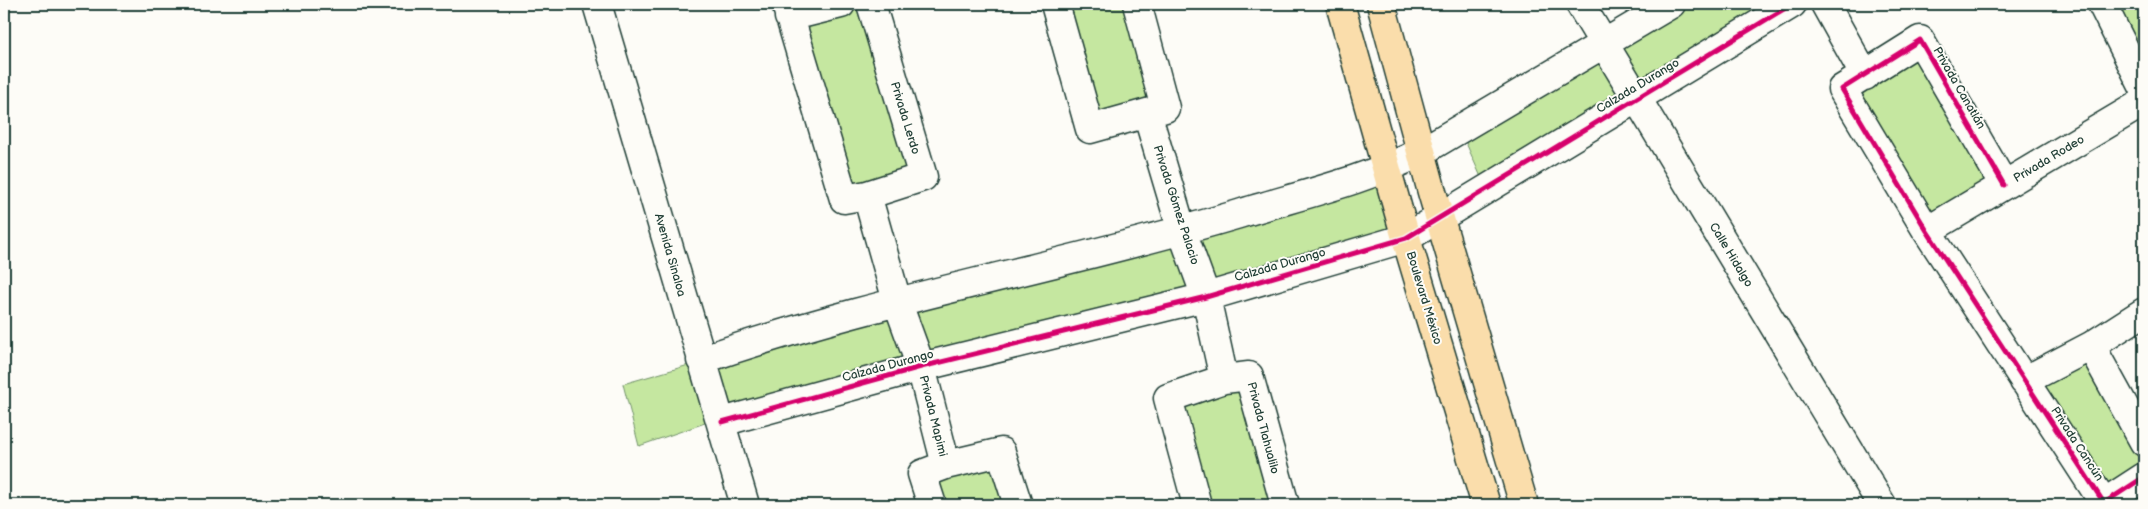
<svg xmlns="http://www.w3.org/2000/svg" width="2148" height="509" font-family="'Balsamiq Sans',sans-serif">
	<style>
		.green { fill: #c5e7a0; stroke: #72926a }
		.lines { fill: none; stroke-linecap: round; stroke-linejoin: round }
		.minor-casing { stroke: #1f3d34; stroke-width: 31 }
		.major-casing { stroke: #1f3d34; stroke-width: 31 }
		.minor { stroke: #fdfcf7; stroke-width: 28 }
		.major { stroke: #faddab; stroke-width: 28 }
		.cycleway-casing { stroke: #fdfcf7; stroke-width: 8 }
		.cycleway { stroke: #d6006c; stroke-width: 5 }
		.labels { text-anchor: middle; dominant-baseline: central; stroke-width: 4; stroke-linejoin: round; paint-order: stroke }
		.street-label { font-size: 12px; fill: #1f3d34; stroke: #fdfcf7 }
	</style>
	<rect width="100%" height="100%" fill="#fdfcf7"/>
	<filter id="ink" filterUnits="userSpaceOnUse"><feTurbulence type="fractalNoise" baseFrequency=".02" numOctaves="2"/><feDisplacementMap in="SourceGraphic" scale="10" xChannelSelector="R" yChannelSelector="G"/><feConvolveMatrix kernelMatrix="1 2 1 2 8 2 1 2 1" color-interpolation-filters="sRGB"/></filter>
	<g filter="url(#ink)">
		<!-- green -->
		<path class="green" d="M864 4 915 171 849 192 799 26Z
			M1065 4H1131L1157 103 1098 119Z
			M1681 4H1781L1484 184 1463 136Z
			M2106 4H2144V80Z
			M1918 45 1999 183 1929 225 1846 91Z
			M1383 175 1400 234 725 416 639 446 623 384 904 303Z
			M2090 347 2144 444V476L2105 501 2027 382Z
			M1246 381 1281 505H1202L1177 404Z
			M998 458 1013 505H937L928 478Z"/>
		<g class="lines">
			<defs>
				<path id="minor" d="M597 4 745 505
					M786 4 844 199 867 195 923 177 871 4
					M1055 4 1090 129 1165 108 1137 4
					M1580 4 1882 505
					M1825 4 1865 76
					M2102 4 2144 88
					M789 17 841 4
					M1147 113 1182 231 1206 297 1224 379
					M2004 185 1920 40 1842 89 1927 231 2104 503 2144 477
					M867 195 897 301 921 367 946 465
					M1927 231 2144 102
					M2091 346 2144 442
					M701 360C877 299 1061 267 1239 214 1300 195 1364 181 1421 152L1671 4
					M2024 381 2091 346 2144 312
					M722 422 921 367 1206 297 1406 238 1792 4
					M932 505 922 474 946 465 1001 452 1018 505
					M1197 505 1168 398 1224 379 1249 376 1285 505"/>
				<path id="major" d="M1340 4 1406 238 1486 505
					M1381 4 1432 192 1524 505"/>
			</defs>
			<!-- minor casing -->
			<use href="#minor" class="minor-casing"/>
			<!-- major casing -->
			<use href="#major" class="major-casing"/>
			<!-- minor -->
			<use href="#minor" class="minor"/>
			<!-- major -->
			<use href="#major" class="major"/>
			<defs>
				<path id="cycleway" d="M2004 185 1920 40 1842 89 1927 231 2104 503 2144 477
					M722 422 921 367 1206 297 1406 238 1792 4"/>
			</defs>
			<!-- cycleway casing -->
			<use href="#cycleway" class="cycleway-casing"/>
			<!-- cycleway -->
			<use href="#cycleway" class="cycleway"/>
		</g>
	</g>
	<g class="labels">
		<!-- street labels -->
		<g class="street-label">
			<text transform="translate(1638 86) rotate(-31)">Calzada Durango</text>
			<text transform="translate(1959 88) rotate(60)">Privada Canatlán</text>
			<text transform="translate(905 118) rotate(73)">Privada Lerdo</text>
			<text transform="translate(2049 159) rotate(-31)">Privada Rodeo</text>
			<text transform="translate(1176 205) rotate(72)">Privada Gómez Palacio</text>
			<text transform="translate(670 255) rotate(74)">Avenida Sinaloa</text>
			<text transform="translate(1731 255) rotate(59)">Calle Hidalgo</text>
			<text transform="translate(1280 265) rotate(-16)">Calzada Durango</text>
			<text transform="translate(1424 298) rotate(73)">Boulevard México</text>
			<text transform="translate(888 366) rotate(-15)">Calzada Durango</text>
			<text transform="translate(933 416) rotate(76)">Privada Mapimi</text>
			<text transform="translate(1263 428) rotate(75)">Privada Tlahualilo</text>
			<text transform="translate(2077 444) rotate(57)">Privada Cancún</text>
		</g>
	</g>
	<!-- margin -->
	<rect width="2148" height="509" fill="none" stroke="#fdfcf7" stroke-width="20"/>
	<rect x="10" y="10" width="2128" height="489" fill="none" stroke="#1f3d34" stroke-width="2" filter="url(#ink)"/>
</svg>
